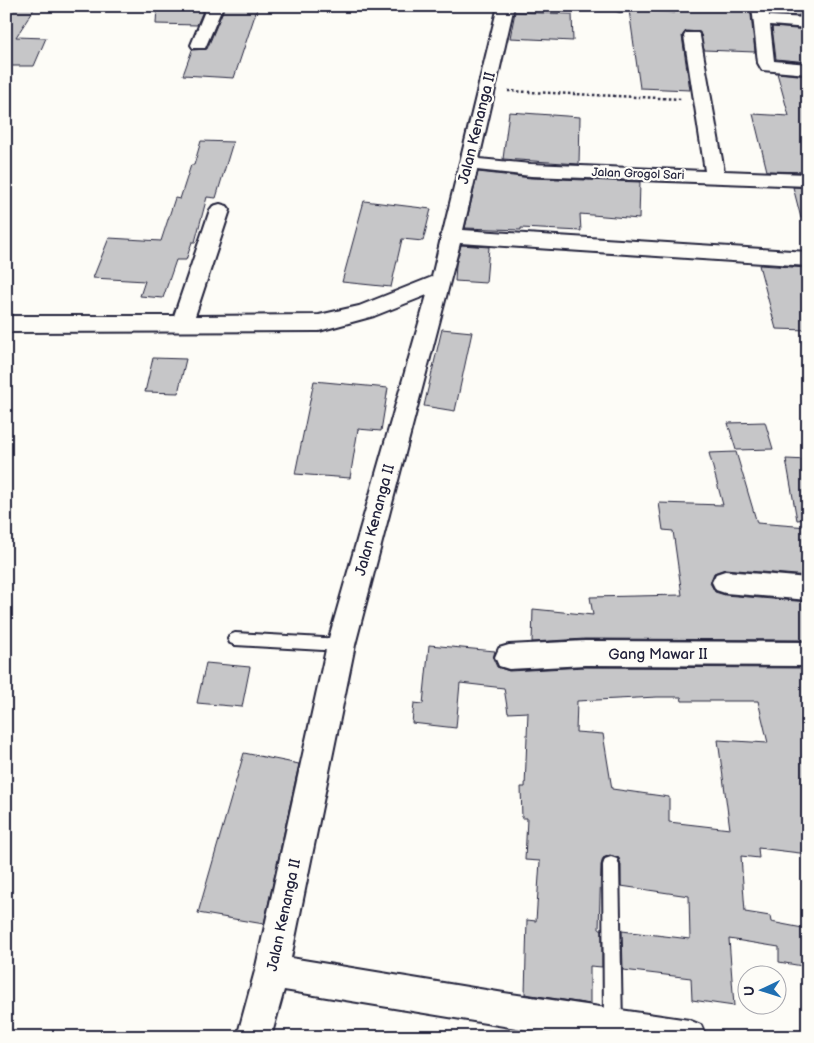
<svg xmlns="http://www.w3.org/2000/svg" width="814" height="1043" font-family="'Balsamiq Sans',sans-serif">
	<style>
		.building { fill: #c6c6c8; stroke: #22223b; fill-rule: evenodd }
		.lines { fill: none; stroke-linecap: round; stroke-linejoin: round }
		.lane-casing { stroke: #22223b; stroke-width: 4 }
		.street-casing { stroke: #22223b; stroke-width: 4 }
		.path { stroke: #22223b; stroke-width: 2.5; stroke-dasharray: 2.5 2.5; stroke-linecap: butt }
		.lane { fill: #fdfcf7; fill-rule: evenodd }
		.street { fill: #fdfcf7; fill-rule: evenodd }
		.labels { text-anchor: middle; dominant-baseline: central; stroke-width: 4.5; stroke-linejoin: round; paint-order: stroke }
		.far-street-label { font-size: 12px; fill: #22223b; stroke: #fdfcf7 }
		.street-label { font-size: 15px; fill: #22223b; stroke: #fdfcf7 }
	</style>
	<rect width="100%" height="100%" fill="#fdfcf7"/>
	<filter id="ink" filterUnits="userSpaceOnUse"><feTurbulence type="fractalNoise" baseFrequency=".02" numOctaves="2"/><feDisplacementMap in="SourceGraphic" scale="10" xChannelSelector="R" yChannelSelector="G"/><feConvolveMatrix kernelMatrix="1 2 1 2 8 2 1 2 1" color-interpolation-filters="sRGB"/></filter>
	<g filter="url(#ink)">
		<!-- building -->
		<path class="building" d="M6 6H36L16 37 46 38 34 66H6Z
			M157 6H205L197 25 156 24Z
			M225 6H258L234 78 183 75 192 50 207 49Z
			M674 6H750L755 52 704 50 700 32 686 31 682 36 690 90 640 88 629 10 675 13Z
			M770 6 799 7 800 16 771 14Z
			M515 12 572 14 573 41 510 38Z
			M772 27 808 30V62L776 59Z
			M777 73 808 76V172L767 171 753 114 789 116Z
			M509 112 580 117 579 164 503 159Z
			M201 141 233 142 216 198 207 197 195 242H192L186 260H176L163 298 140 296 145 281 93 278 109 238 161 241 175 198 180 199 191 165H194Z
			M478 172 531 178 640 182 639 219 580 214 581 231 521 228V230L465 228Z
			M793 187 808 188V217L801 218Z
			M364 201 431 209 423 241 402 239 391 287 342 282Z
			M461 245 489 247 486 283 455 281 456 264Z
			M759 265 808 268V330L776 329Z
			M442 329 472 332 455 411 424 406Z
			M153 358 186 359 178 393 145 392Z
			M314 381 388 388 381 431 358 429 350 478 295 474Z
			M765 422 773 449 736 450 728 423Z
			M736 452 757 523 808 527V576L725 569 714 573 710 583 715 592 725 595 808 602V640L585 639 532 642 533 609 593 615 590 597 682 595 673 531 663 530 659 503 723 505 709 453Z
			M786 459 808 460V519L797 520Z
			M429 645 495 651 493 658 497 667 509 671 585 667 808 668V854L758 848 759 858 741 856 745 912 770 916 771 922 808 929V967L779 962V947L729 939 734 1006 692 1000 691 978 623 970 622 931 690 939 689 896 621 886V865L619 858 610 855 603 858 601 865 599 929H602V967L590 966V1004L525 994 527 920 536 921 540 861 525 860 527 818H522L521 787H525L528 712 508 713 504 688 460 683 456 728 412 723 414 703 423 704ZM657 697H681L682 701H758L768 743 718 740 730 829 669 822V797L612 789 603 734 576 732 577 701Z
			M206 663 250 667 242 707 197 703Z
			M244 753 299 764 264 924 198 913Z"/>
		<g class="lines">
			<defs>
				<path id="lane" d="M605 6H636L620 11Z
					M235 633 341 639 346 641 348 645 346 649 341 651 235 645 230 643 228 639 230 635Z
					M611 857 617 859 619 865 622 1026 619 1032 613 1035 607 1032 604 1026 603 865 605 859Z"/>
				<path id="street" d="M207 6H223L205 48H193L191 45Z
					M498 6H514L479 159 531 164 705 171 684 36 686 33H698L700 36 724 171 808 174V186L531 176 477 170 463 230 808 252V266L460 243 355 645 291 958 504 993 689 1020 701 1025 706 1037H571L284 990 271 1037H237L255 971 327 645 427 295 374 316 319 331 6 332V316H174L210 210 213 206 220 204 227 206 230 210 195 316 319 315 359 306 432 277 441 238 440 236 443 232Z
					M752 6H768L769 16 808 18V28L770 25 774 61 808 64V74L762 70 758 63Z
					M725 571 808 578V600L725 593 716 590 712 582 716 574Z
					M585 641 808 642V666L585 665 509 669 499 666 495 657 499 648 509 645Z"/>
			</defs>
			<!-- lane casing -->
			<use href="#lane" class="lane-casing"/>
			<!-- street casing -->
			<use href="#street" class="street-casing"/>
			<!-- path -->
			<path class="path" d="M508 91 681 99"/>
			<!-- lane -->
			<use href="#lane" class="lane"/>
			<!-- street -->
			<use href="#street" class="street"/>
		</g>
	</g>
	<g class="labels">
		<!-- far-street labels -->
		<g class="far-street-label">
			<text transform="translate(638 174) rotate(2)">Jalan Grogol Sari</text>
		</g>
		<!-- street labels -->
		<g class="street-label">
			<text transform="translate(477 128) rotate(-76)">Jalan Kenanga II</text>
			<text transform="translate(375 520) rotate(-75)">Jalan Kenanga II</text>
			<text x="658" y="654">Gang Mawar II</text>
			<text transform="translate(284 915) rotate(-78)">Jalan Kenanga II</text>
		</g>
	</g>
	<!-- margin -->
	<rect width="814" height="1043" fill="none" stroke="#fdfcf7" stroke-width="25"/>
	<rect x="12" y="12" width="789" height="1018" fill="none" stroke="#22223b" stroke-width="2" filter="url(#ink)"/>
	<!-- north arrow -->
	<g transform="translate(762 990) rotate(266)"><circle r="24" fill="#fdfcf7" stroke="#a5a5ac"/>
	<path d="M0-4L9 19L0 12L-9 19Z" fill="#1f6fb2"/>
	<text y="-8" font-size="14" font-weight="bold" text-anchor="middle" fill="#22223b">U</text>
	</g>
</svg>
